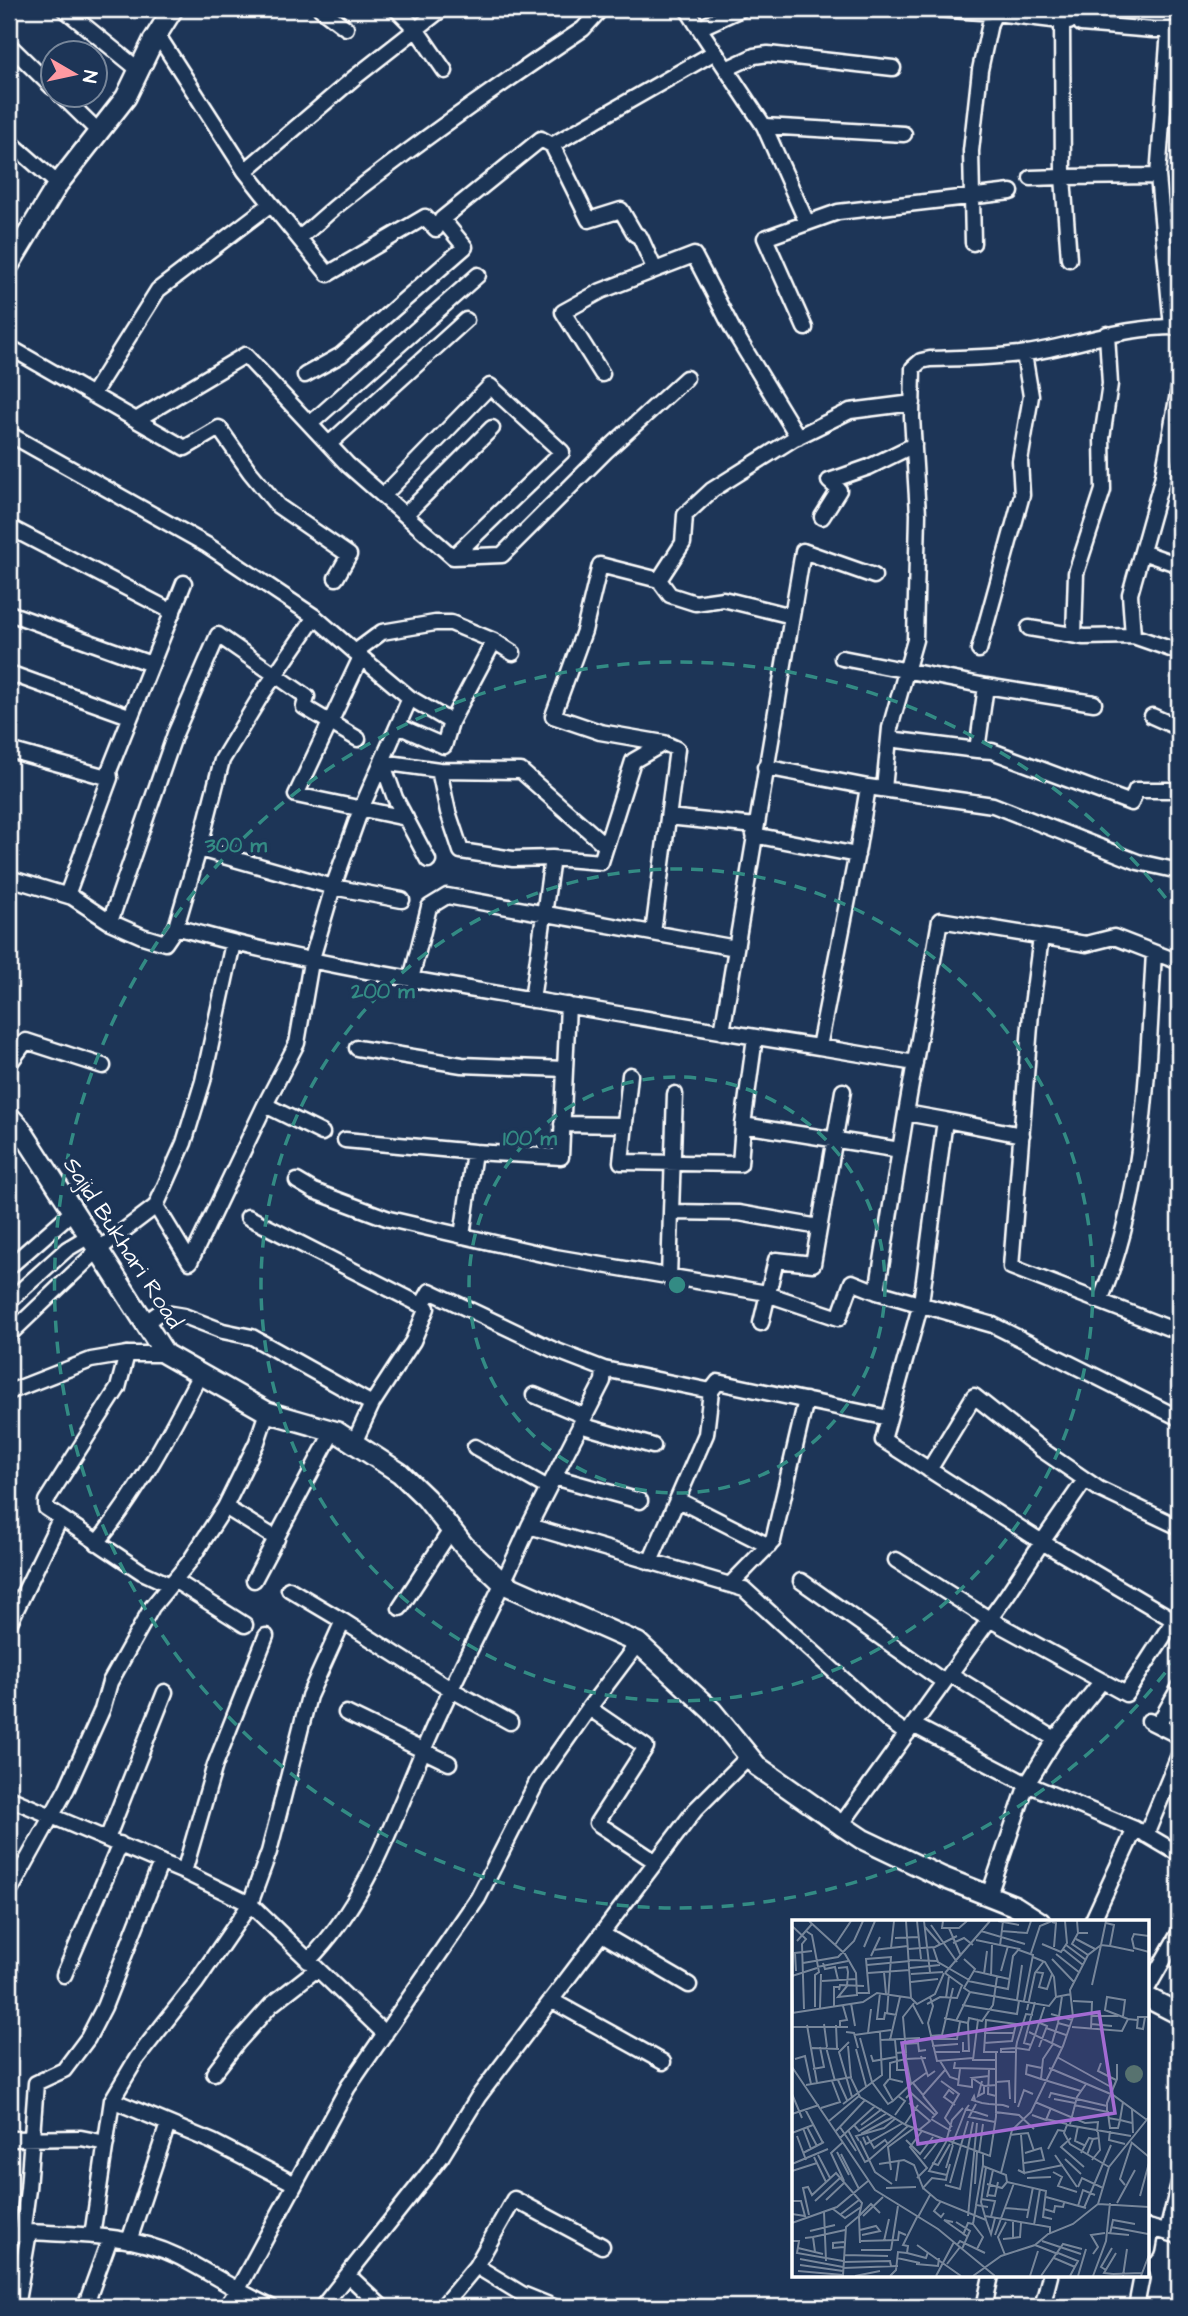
<svg xmlns="http://www.w3.org/2000/svg" width="1188" height="2316" font-family="'Architects Daughter',sans-serif">
	<style>
		.lines { fill: none; stroke-linecap: round; stroke-linejoin: round }
		.street-casing { stroke: #fff; stroke-width: 19 }
		.secondary-casing { stroke: #fff; stroke-width: 24 }
		.street { stroke: #1d3557; stroke-width: 14 }
		.secondary { stroke: #1d3557; stroke-width: 19 }
		.ring { fill: none; stroke: #338b84; stroke-width: 3.5; stroke-dasharray: 12 9 }
		.labels { text-anchor: middle; dominant-baseline: central; stroke-width: 7; stroke-linejoin: round; paint-order: stroke }
		.street-label { font-size: 23px; fill: #fff; stroke: #1d3557 }
		.inset-road { fill: none; stroke: #77869a; stroke-width: 2 }
		.view { fill: #a36bd2; fill-opacity: 0.15; stroke: #a36bd2; stroke-width: 3.5 }
		.inset-edge { fill: none; stroke: #fff; stroke-width: 3.5 }
		.centre { fill: #338b84; stroke: #1d3557; stroke-width: 3.5 }
		.ring-label { font-size: 21px; text-anchor: middle; font-weight: bold; fill: #338b84; stroke: #1d3557; stroke-width: 7; stroke-linejoin: round; paint-order: stroke }
	</style>
	<rect width="100%" height="100%" fill="#1d3557"/>
	<filter id="ink" filterUnits="userSpaceOnUse"><feTurbulence type="fractalNoise" baseFrequency=".0143" numOctaves="2"/><feDisplacementMap in="SourceGraphic" scale="14" xChannelSelector="R" yChannelSelector="G"/><feConvolveMatrix kernelMatrix="1 2 1 2 8 2 1 2 1" color-interpolation-filters="sRGB"/></filter>
	<g filter="url(#ink)">
		<g class="lines">
			<defs>
				<path id="street" d="M64 9 139 70
					M321 9 346 28
					M396 9 416 29 445 71
					M687 9 699 28
					M741 9 699 28 764 126 807 223
					M935 9 995 13 990 23 980 70 971 151 973 243
					M996 9 995 13 1069 22
					M1082 9 1081 24 1153 30H1177
					M157 34 245 171 354 78 442 9
					M9 45 52 87
					M715 52 552 145 589 220 621 210 635 234 640 237 655 270 694 255 733 330 798 437
					M726 69 754 56 768 54 893 68
					M60 94 99 132
					M764 126 904 134
					M9 141 58 184
					M1158 176 1172 327
					M1031 178 1063 177 1062 22
					M271 204 328 274 425 217 436 229 442 219 541 139 552 145
					M299 238C315 226 328 212 344 200 421 140 502 83 583 29L601 9
					M1069 259 1063 177 1158 176 1169 30
					M805 328 765 238 838 212 1011 192
					M9 347 185 448 219 428 250 472 278 506 349 555 336 578
					M602 374 563 312 601 291 655 270
					M305 375 341 355 465 247 442 219
					M1179 388 1162 480 1130 594 1133 636 1179 652
					M92 395 158 290 271 204 245 171
					M136 420 245 355 348 465 453 557 502 555 606 451 686 378
					M310 424 478 275
					M9 434 207 545 315 617
					M329 444 466 320
					M383 496 490 386 562 452 453 557
					M405 515 492 428
					M822 517 839 490 829 481 869 467 914 445
					M9 527 173 612
					M1142 552 1179 565
					M659 580 683 543 685 515 712 490 793 439 850 411 913 403
					M9 613 151 664
					M1029 628 1084 637 1133 636
					M1074 635 1076 573 1103 490 1102 438 1110 384 1107 334
					M979 650 1022 495 1020 461 1031 396 1024 354
					M361 657 296 795 406 818
					M842 658 986 686
					M9 673 129 716
					M410 698 355 652 382 632 435 623H451L494 641
					M1094 703 986 686 977 750 992 751 1131 803 1136 790H1179
					M1152 716 1179 728
					M451 722 494 641 513 653
					M889 739 977 750
					M664 743 600 732 553 716 584 631 600 565 659 580 670 595 695 603 723 599 792 616
					M9 750 110 778
					M765 767 868 787
					M884 789 890 728 915 640 918 514 912 417 913 368 921 361 930 359C962 358 995 358 1027 353 1078 345 1126 326 1179 327
					M668 817 756 826
					M754 835 857 855
					M199 849 222 760 262 694 315 617 355 652
					M552 858 513 859 461 851 448 812 439 770 521 771 606 846
					M428 860 395 798 382 762 439 770
					M9 878 72 897 110 922 142 936 165 943 176 927C297 962 421 981 546 1002 637 1017 727 1033 819 1047
					M67 895 110 778 109 771 184 583
					M110 922 175 734 218 635 307 697 304 707 358 739
					M176 927 199 849 333 887 402 900
					M1041 937 1031 1013 1011 1267 1179 1332
					M411 979 429 907 447 896 736 948
					M532 1000 552 858 601 862 633 761 664 743 677 749 653 933
					M722 1032 803 551 874 576
					M755 1037 743 1125 900 1150
					M357 1048 462 1065 565 1069
					M915 1063 819 1047 858 848 868 787 993 805 1138 862 1179 871
					M9 1064 26 1041 103 1066
					M630 1075 621 1162 740 1164 743 1125
					M265 1105 297 1043 311 962 333 887 361 809 410 698 451 722 444 746 398 726
					M906 1113 940 920 1086 944 1114 937 1179 962
					M945 1120 1022 1135
					M562 1124 625 1125
					M345 1140 474 1152 561 1157 568 1005
					M297 1181 314 1191 389 1219 555 1257 761 1292 839 1318 852 1282 877 1292
					M156 1206 190 1262 265 1105 322 1133
					M671 1212 675 1094
					M248 1217 427 1308 413 1341 372 1404
					M462 1236 474 1152
					M9 1267 73 1211
					M669 1278 671 1212 739 1213 819 1227
					M9 1301 67 1249 89 1236
					M1100 1301C1146 1191 1147 1070 1154 953
					M422 1305 430 1291 552 1349 604 1369
					M145 1323 160 1312 184 1316 223 1331 252 1337 372 1404 354 1443
					M761 1323 776 1260 813 1264 843 1091
					M9 1335 98 1250 156 1206 184 1143 203 1081 233 943
					M127 1354 118 1388 46 1501V1508L142 1572 170 1585
					M711 1391 718 1382 889 1418
					M9 1392 91 1360 127 1354H165
					M534 1395 584 1416
					M580 1425 653 1446
					M475 1447 548 1488
					M929 1470 974 1396 1042 1450 1099 1489 1179 1527
					M554 1477 640 1501
					M1085 1480 1042 1542 1179 1623
					M678 1500 769 1546
					M225 1507 277 1539
					M529 1526 603 1381 604 1369 711 1391 706 1434 650 1562
					M97 1543C139 1491 170 1433 200 1374
					M896 1560 989 1619 1126 1694 1174 1620
					M174 1580 245 1625
					M254 1580 333 1431
					M801 1581 944 1682
					M730 1585 773 1541 806 1400
					M400 1608 451 1530
					M343 1621 452 1690 510 1722
					M9 1624 60 1519
					M950 1674 1055 1739
					M589 1708 646 1747 597 1823 656 1862
					M346 1713 449 1763
					M1149 1721 1179 1736
					M913 1725 1027 1784 1135 1829 1092 1922
					M1158 1725 1179 1688
					M9 1798 184 1872 250 1904 385 2034
					M841 1825 1007 1595 1042 1542 883 1440 921 1303 945 1120 906 1113 877 1292 993 1325 1179 1418
					M1140 1831 1179 1854
					M1146 1835 1179 1755
					M107 1839 165 1692
					M184 1872 215 1765 266 1636
					M9 1893 67 1788 102 1710 110 1682 152 1607 190 1561 225 1507 257 1442 267 1412
					M989 1895 1027 1784 1055 1739 1102 1681
					M602 1934 689 1985
					M308 1961C369 1900 395 1814 429 1737 460 1666 498 1597 529 1526L744 1589 889 1721 907 1734
					M64 1975 120 1844
					M1148 1987 1179 1933
					M551 2000 663 2062
					M214 2073 237 2043 271 2005 317 1969
					M112 2100 213 2142 295 2184
					M9 2139 81 2138 106 2143
					M1148 2227 1179 2236
					M1167 2232 1179 2183
					M9 2234 22 2235 29 2232C78 2235 132 2234 177 2256 209 2272 238 2292 271 2307
					M22 2235 28 2189 36 2083 64 2070 88 2038 104 2007 161 1862
					M92 2236 112 2100 137 2058 195 1984 250 1904 269 1852 309 1696 343 1621 289 1589
					M129 2241 168 2124
					M1148 2250 1152 2228
					M476 2266 522 2294 554 2307
					M348 2275 382 2307
					M16 2307 29 2232
					M85 2307 110 2238
					M226 2307 237 2291 348 2087 478 1898 537 1782 589 1708 638 1643
					M322 2307 441 2157 478 2097 695 1810 749 1756
					M442 2307 476 2266 514 2199 602 2246
					M984 2307 991 2276
					M1042 2307 1050 2276
					M1136 2307 1142 2276"/>
				<path id="secondary" d="M9 265 58 184 126 97 153 41 173 9
					M9 1116 20 1128 165 1354 267 1412 337 1432 400 1473 426 1498 464 1546 504 1584 638 1643 712 1711 757 1766 841 1825 862 1839 942 1877 1015 1906 1040 1922
					M1148 1998 1179 2014"/>
			</defs>
			<!-- street casing -->
			<use href="#street" class="street-casing"/>
			<!-- secondary casing -->
			<use href="#secondary" class="secondary-casing"/>
			<!-- street -->
			<use href="#street" class="street"/>
			<!-- secondary -->
			<use href="#secondary" class="secondary"/>
		</g>
	</g>
	<!-- distance rings -->
	<g class="ring">
		<circle cx="677" cy="1285" r="208"/>
		<circle cx="677" cy="1285" r="416"/>
		<path d="M1178 1656A623 623 0 1 1 1178 914"/>
	</g>
	<g class="labels">
		<!-- street labels -->
		<g class="street-label">
			<text transform="translate(123 1243) rotate(57)">Sajid Bukhari Road</text>
		</g>
	</g>
	<!-- overview -->
	<g transform="translate(792 1920)">
		<rect width="357" height="357" fill="#1d3557"/>
		<path d="M333 154a9 9 0 1 1 18 0a9 9 0 1 1-18 0Z" fill="#57726f"/>
		<path class="inset-road" d="M17 1 53 34 64 53 65 76M114 1 119 78M125 1 129 39M132 1 138 52M151 1 150 8H167L175 1M206 1 227 5M285 1 286 13H296M260 2 264 3 262 27M314 3 322 5 318 26 342 31M139 5 165 42M0 6 14 19 10 24 12 89M133 7 148 24M157 8 169 36M14 11 20 15 27 52 23 55V87M189 11 233 24M209 11 235 13 239 1M286 13 280 24 296 35M357 16 342 14 340 19 342 28 357 32M103 18 126 17M284 19 303 29M5 21 20 4M161 23 172 18 181 25M250 24 269 32 275 23 273 1M43 25 59 1M274 25 294 40M208 26 211 1M72 27 83 1M141 27 146 42 177 60M99 28 102 1M116 29 143 27 165 16M271 29 291 45M81 30 116 26M227 30 241 35 232 81M239 33 248 6 260 1M264 34 288 53M79 36 88 17M241 37 253 42 262 57 264 77M172 39 183 49 172 68 178 72 257 86 264 77 279 74M260 39 282 62M117 40 146 41M11 43 46 37 62 21 71 1M31 43 33 49 43 47 46 60M75 45 118 41M25 47 56 41M46 48 55 47 56 52 55 66 46 77 65 75M118 48 148 45M4 51 3 33 20 31M182 51 217 59M209 51 216 26M92 52 94 74M243 52 251 53 247 67 255 69 260 54M76 53 118 50M153 53 198 1M153 53 171 66M119 54 151 52M192 54 195 31M0 56 25 48M199 56 200 25M30 61 64 59M176 61 216 69 221 36 227 29 184 20M119 62 146 59M0 64 1 93M300 65 309 25 318 26M47 70 48 65 72 66M65 73H77L74 39 99 37 95 94M88 73 85 99H92L93 93 105 95M138 77 141 86 136 103 145 141 181 138M154 78 157 56M225 80 230 45M281 81 300 82 299 109M59 83 63 106M135 84 148 77 165 78 170 65M121 85 131 104M170 85 225 94 227 81M28 88 29 54M42 88V67H48M235 90 243 53 252 41M0 93 71 82 85 73 119 78 125 84 143 74 152 53M259 94 280 100M241 95 234 94 225 122 224 128V132H209V129L224 128 237 130 243 115 270 128M300 96H326M331 96 333 80 315 77 313 90 336 99M353 97 351 109 345 108 346 97H357M152 98 176 103 177 98 186 100M164 101 178 72M266 103 270 76M32 104 35 127M299 104 320 106M15 105 25 163M44 105 45 128M48 106V101L55 100 51 86M0 107H56M280 107 330 111 336 99 345 100M254 108 274 115M54 112 62 113 66 128M237 112 243 115 253 85M76 113 79 89M192 113H222M62 115 99 110M138 116 150 115 161 68M68 118 80 162 96 184 101 181M132 119H165L168 102M88 120 128 118M98 120 108 77M103 120 105 141 114 139V132M57 122 47 132 60 177M171 122V131H177L176 103M192 123 220 121 224 104M260 123 266 103 277 106M113 124 126 123 127 131 134 130M261 124 251 139 249 159 289 171M239 125 232 123 243 82M56 126 59 158 68 177 114 205 198 236 204 197V140M140 126 166 124M34 127 43 161M247 127 255 106 248 103M20 128 47 129M64 129 74 166M143 132H168M204 132V140H181L186 100 190 101 201 85 205 57M206 132H192L194 100 231 105M104 133 114 132 111 97 122 83M79 135 81 141 104 137M129 136 136 156 143 151M265 137 319 167M134 138 114 139 119 164 134 153M3 139 13 136 19 164M148 141 158 157 167 160M163 142 162 148 204 149M309 143 306 151 324 160M0 147 83 270 146 309 203 356M257 148 321 175 355 200M21 149 32 147 28 127M168 149 166 165 180 167V159M197 149 196 174 204 176M197 156 180 158 192 166 204 165M97 159 92 165 101 181 119 164M249 159 234 154 235 145 250 148M46 160 55 180M149 161 167 174 153 198 160 207M190 161 186 176 192 173V166M111 162 98 159V143L105 141V150H115M204 162 217 161 218 179M121 163 131 175 153 150M14 165 60 157M0 174 10 198M162 174 157 170 152 177 163 185M131 176 145 193 140 198M114 178 119 173 143 195M257 178 259 173 315 186M262 179 283 183M183 180 182 176 180 180 190 183 197 184 211 185 217 187M243 182 293 203 306 202 305 212M331 182 328 200 340 203M117 183 138 201 127 210M223 183 224 132M51 184 90 155 88 112M184 184 177 197 203 202M177 185 174 189 196 196M282 185 316 192M226 187 232 170 241 174M29 188 48 182 40 161M13 189 31 223M340 189 341 213M203 192 227 195 242 209M0 194 27 185M103 195 113 181 106 176M240 195 254 200 259 188M316 198 328 200 326 208H318L317 201 316 192H315V183L325 159V144M139 199 159 211M254 199 275 204M37 201 67 176M113 204 126 185M278 204 285 177 294 164M62 205 67 211 95 193M69 205 90 189M286 206 283 221 294 226M15 207 25 226M48 207 64 231M11 208 19 229M56 210 73 242 77 240M44 211 73 180M318 211 317 220 333 224M0 213 21 205M69 214 101 197M218 215 236 213 242 231M5 216 14 240M75 216 82 228 93 220 96 224M71 217 74 224 111 203M48 218 83 186M279 218 269 227 292 247M114 220 128 234 141 217M67 221 64 216 92 208 104 198M68 221 83 252 100 264M51 222 39 233 52 261M154 222 137 251 155 255 158 244M154 222 160 200 171 188M339 222 357 237M160 225 174 189M256 229 266 210 272 211M45 232 57 255M11 233 32 222M187 233 191 204M191 233V246L214 255 215 262M289 233 297 218 301 219M49 234 67 269M26 235 38 258M263 235 285 267M295 235 301 219 307 218M22 237 34 262M132 239 148 219M273 239 289 254M77 240 116 206M300 240 308 230 306 212M140 243 146 245 158 224M232 243 252 240 249 228 233 233M0 244 36 229M87 244 112 240 122 245 131 268 140 258 154 260 155 255M191 245 184 285 196 287M317 247 278 224 272 213 275 205 339 216M154 248 161 225M99 250 96 227 122 208M226 250 232 253 229 215M0 251 25 243M261 252 270 257 266 266 285 272M209 253 220 210 239 192 271 126 281 97 278 70 296 35 309 25 314 1M232 253 271 245M125 258 135 248 118 227 130 211M235 258 259 257M104 261 107 240M215 262 254 271 251 297 260 299M158 263 176 201M183 264 185 232M195 264 210 268 215 262M153 265 168 269 181 202M333 265 328 259 340 222M286 267 290 258 311 268M94 268 124 267M131 268 145 280 194 300 189 282 194 247M195 275 203 276 206 262M348 276 357 243M195 277 201 250M254 277 294 288M189 279 203 281 199 297M34 280 52 263M0 281H9L13 296 0 294M23 281 48 258M149 281 142 291 149 297 152 293M325 283 343 250M306 284 357 287M286 286 291 270 303 275M213 288 237 290M292 288 319 225M41 289 53 298 69 287M252 289 262 292 263 286 271 287 272 283M32 292 34 341M49 294 67 280M17 295 11 268 16 267 20 275 44 253 70 283 67 296 54 307 51 356M71 296 91 277M176 296 185 203M193 296 258 307V313M125 297 111 325 116 326 115 333 134 338 136 332M126 297 138 275M235 298 241 267M194 300 199 314 203 298M161 302 152 300 176 317M164 302 178 311 170 329M0 303 45 287 76 261M181 304 191 317 185 329M242 305 248 269M319 307 356 314M68 310 84 306 88 311 70 315M18 311 43 305M0 312V340M316 313 337 315M318 314 321 300 343 304M171 315 176 303 181 304 184 286M203 315 222 263M21 317 53 310M13 318 21 317 23 332M221 318 228 317 229 303M211 319 221 318V302M0 321H7L5 333 51 341M69 321 106 320 107 312 114 315M92 321 97 299M250 321 289 334M68 323 67 296 79 284 88 293M125 325 169 356M165 325 168 321 193 333M243 325 266 334M52 327 41 328V323L52 322M6 328 31 334M69 330H99M99 330 106 286M266 333 286 341 278 356M301 334 306 327 299 315 313 313M52 335 96 336M213 335 206 317 214 302M105 338 128 343M262 338 283 347M8 339 51 347M51 342 98 341 99 346M124 344 146 346 147 338M155 344 168 327M8 345 51 351M51 348 106 346M314 350 309 347 320 328M6 351 51 355M321 354 312 353 324 333M321 354 350 353M63 356 88 351M98 356 104 350 106 332 115 333M144 356 162 322M181 356 209 336 243 325 256 314 281 304 306 284 317 247 357 197M238 356 246 331M249 356 271 324 290 329M286 356 294 329M301 356 314 321 318 283M331 356 335 329M349 356 357 335"/>
		<path class="view" d="M307 92 323 193 126 224 110 123Z"/>
		<rect width="357" height="357" class="inset-edge"/>
	</g>
	<circle cx="677" cy="1285" r="10" class="centre"/>
	<g class="ring-label">
		<text x="236" y="852">300 m</text>
		<text x="383" y="998">200 m</text>
		<text x="530" y="1145">100 m</text>
	</g>
	<!-- margin -->
	<rect width="1188" height="2316" fill="none" stroke="#1d3557" stroke-width="35"/>
	<rect x="18" y="18" width="1153" height="2281" fill="none" stroke="#fff" stroke-width="2.5" filter="url(#ink)"/>
	<!-- north arrow -->
	<g transform="translate(74 74) rotate(99)"><circle r="33" fill="#1d3557" stroke="#77869a" stroke-width="2"/>
	<path d="M0-5L12 26L0 18L-12 26Z" fill="#ff9aa2"/>
	<text y="-10" font-size="19" font-weight="bold" text-anchor="middle" fill="#ffffff">N</text>
	</g>
</svg>
